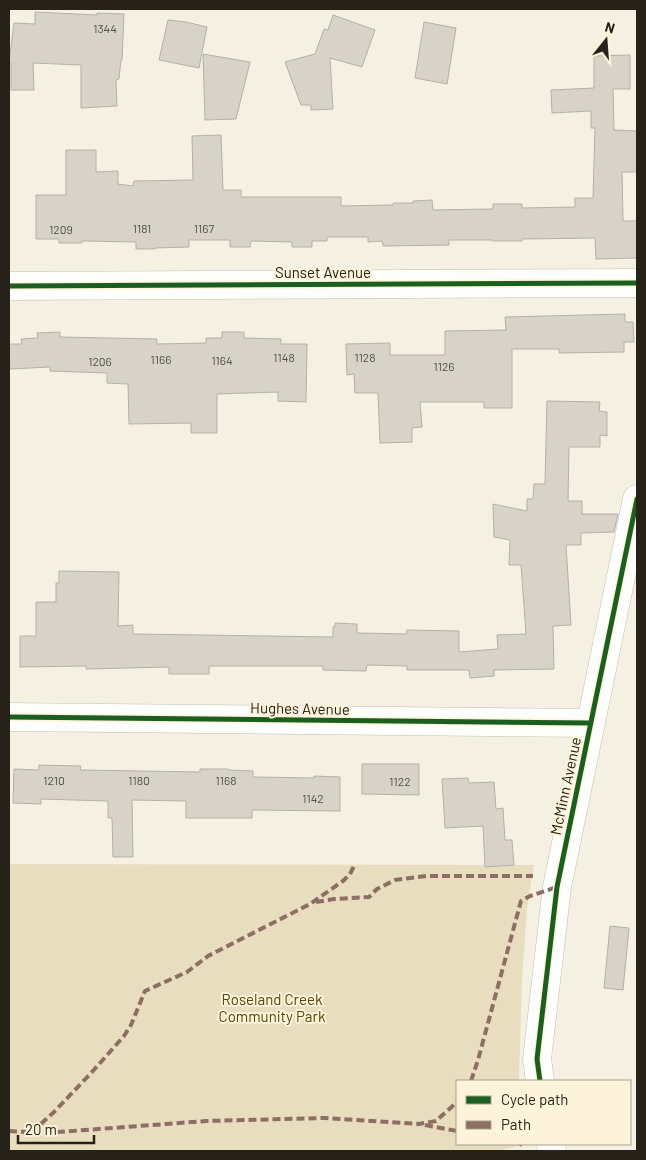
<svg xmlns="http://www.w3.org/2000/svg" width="646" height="1160" font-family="Barlow,sans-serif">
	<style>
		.green { fill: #e9ddbf }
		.building { fill: #d7d3c9; stroke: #b4b0a6 }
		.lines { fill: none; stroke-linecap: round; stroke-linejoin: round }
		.minor-casing { stroke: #c2bfb4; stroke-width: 29 }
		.minor { stroke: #fdfdfb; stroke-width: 28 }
		.quiet { stroke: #8d6e63; stroke-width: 4; stroke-dasharray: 8 4; stroke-linecap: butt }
		.cycleway-casing { stroke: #fcf3da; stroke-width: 8 }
		.cycleway { stroke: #1b5e20; stroke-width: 5 }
		.labels { text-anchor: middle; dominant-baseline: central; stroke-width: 4; stroke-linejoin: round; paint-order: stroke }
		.number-label { font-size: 12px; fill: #524e45 }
		.street-label { font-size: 15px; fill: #262219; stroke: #fcf3da }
		.park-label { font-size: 15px; fill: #594503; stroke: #fcf3da }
	</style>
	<rect width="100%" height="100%" fill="#f4f0e2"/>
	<!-- green -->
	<path class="green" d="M9 864 534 865 527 909 522 978 519 1081H457V1144H522V1145L497 1151H9Z"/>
	<!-- building -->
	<path class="building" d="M35 12 97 15V13L124 14 122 60H121L119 79 116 80 117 106 81 108V65L33 63 34 90H11V63L9 62 14 23 35 24Z
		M333 15 375 30 362 67 330 58 333 109 311 110V105H301L285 62 315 54 324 29 328 30Z
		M168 20 186 22 207 27 199 68 159 60Z
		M424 22 456 28 447 84 415 78Z
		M203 54 250 62 236 119 205 120Z
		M630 55V89H613L614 130 637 131V172H622L623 221H637V258L596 259 595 238 522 239V241H492V240H449V245L383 246 382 241 368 242V237H327V241H312V247H292V242L251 241 250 247H230V240H189V247L155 248V249H136V242L82 241V243H59V239H36V195H66V150H96V172L118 171V184L133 186 134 181 193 180 192 136 221 135 223 190H241V197H341V206L393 205V203H413V201L432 200 433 210 493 209V204H522V208L575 207V198H593L595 128H591V111L552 113 551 90 594 88V56Z
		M625 314V322H633L634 342H624V352L559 353V349H512V408H484V402H420L422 427 412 428V442L380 443 378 393H355L354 374 347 375 346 344 390 343V355H445V331L506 330 505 317Z
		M60 332V337L157 339V344L206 343V338H222V332H244V338L281 339V344H307L306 402 278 401V392L217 394V433H191V423L129 424 128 384 107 383V373L50 371V367L10 369 9 344H22L21 339 38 338 37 333Z
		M547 401 600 402 599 411 607 412V436L600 435V447H569L568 501H582V514H618L614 532 581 533V545H566L571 625 553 626 554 669 494 670V676L470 678 469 670H407V666L367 665 366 671 323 670V666H209V674H169V667L86 669V666L20 667V636H36V602H56V583H59V571L119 572 118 626 133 625V634L333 637V627H335V623L357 624V633L407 634V630L459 631V652L498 649 497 635 526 634 521 565H509L510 540 494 537 493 504 527 511V499H533L534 484H545Z
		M362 764H419V795L362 794Z
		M39 765 81 766 80 770 200 772V769H228V770L253 771V777L314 778V776L340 777V811L252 810V818H186V801L132 800 133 857H113L112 818H108V801L41 799V804L13 803 14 769 39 770Z
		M468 778 469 783 494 782 496 809 503 808 505 840H512L514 865 485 867 483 826 445 828 442 779Z
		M610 926 629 928 623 990 604 988Z"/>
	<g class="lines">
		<defs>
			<path id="minor" d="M9 286 637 283
				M9 717 591 723
				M540 1081 537 1059 557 887 637 499
				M551 1144 552 1151"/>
		</defs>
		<!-- minor casing -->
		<use href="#minor" class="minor-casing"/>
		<!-- minor -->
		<use href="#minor" class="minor"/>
		<!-- quiet -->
		<path class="quiet" d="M316 902 334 899 369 897 377 889 395 880 426 876H533
			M471 1081 478 1060 521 901 530 896 557 887
			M425 1125 457 1131
			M9 1131 45 1133 206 1121 325 1118 419 1124 436 1121 457 1102
			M32 1132 54 1112 92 1072 124 1036 131 1025 145 991 187 972 208 956 310 904 343 881 350 874 355 864
			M520 1144 522 1145"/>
		<defs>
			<path id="cycleway" d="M9 286 637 283
				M9 717 591 723
				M540 1081 537 1059 557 887 637 499"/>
		</defs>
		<!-- cycleway casing -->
		<use href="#cycleway" class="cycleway-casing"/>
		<!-- cycleway -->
		<use href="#cycleway" class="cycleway"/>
	</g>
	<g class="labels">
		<!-- number labels -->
		<g class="number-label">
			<text x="105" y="28">1344</text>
			<text x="142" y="228">1181</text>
			<text x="204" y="228">1167</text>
			<text x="61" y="229">1209</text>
			<text x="284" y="357">1148</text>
			<text x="365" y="357">1128</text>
			<text x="161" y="359">1166</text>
			<text x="222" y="360">1164</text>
			<text x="100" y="361">1206</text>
			<text x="444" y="366">1126</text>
			<text x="54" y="780">1210</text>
			<text x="139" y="780">1180</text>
			<text x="226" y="780">1168</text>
			<text x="400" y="781">1122</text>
			<text x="313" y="798">1142</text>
		</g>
		<!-- street labels -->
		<g class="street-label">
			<text x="323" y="272">Sunset Avenue</text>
			<text transform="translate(300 708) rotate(1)">Hughes Avenue</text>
			<text transform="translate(565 786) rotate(-78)">McMinn Avenue</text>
		</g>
		<!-- park labels -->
		<g class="park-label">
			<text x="272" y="999">Roseland Creek<tspan x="272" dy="17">Community Park</tspan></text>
		</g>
	</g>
	<!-- border -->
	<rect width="646" height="1160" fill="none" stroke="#262219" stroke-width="20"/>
	<!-- legend -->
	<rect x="456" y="1080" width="175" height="65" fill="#fcf3da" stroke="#a69f8d"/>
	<rect x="466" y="1096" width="25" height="8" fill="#1b5e20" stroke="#a69f8d"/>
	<text x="501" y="1105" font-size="15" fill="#262219">Cycle path</text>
	<rect x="466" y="1121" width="25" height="8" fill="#8d6e63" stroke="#a69f8d"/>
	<text x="501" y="1130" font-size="15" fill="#262219">Path</text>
	<!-- north arrow -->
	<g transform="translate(606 40) rotate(17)" stroke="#fcf3da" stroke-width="4" paint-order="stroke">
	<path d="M0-4L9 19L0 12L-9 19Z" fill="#262219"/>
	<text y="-8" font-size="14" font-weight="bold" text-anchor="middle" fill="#262219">N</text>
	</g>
	<!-- scale -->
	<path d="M18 1135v8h76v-8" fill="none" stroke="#262219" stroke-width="2.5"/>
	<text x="25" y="1135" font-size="15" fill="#262219" stroke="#fcf3da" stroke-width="4" paint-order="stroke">20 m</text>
</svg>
